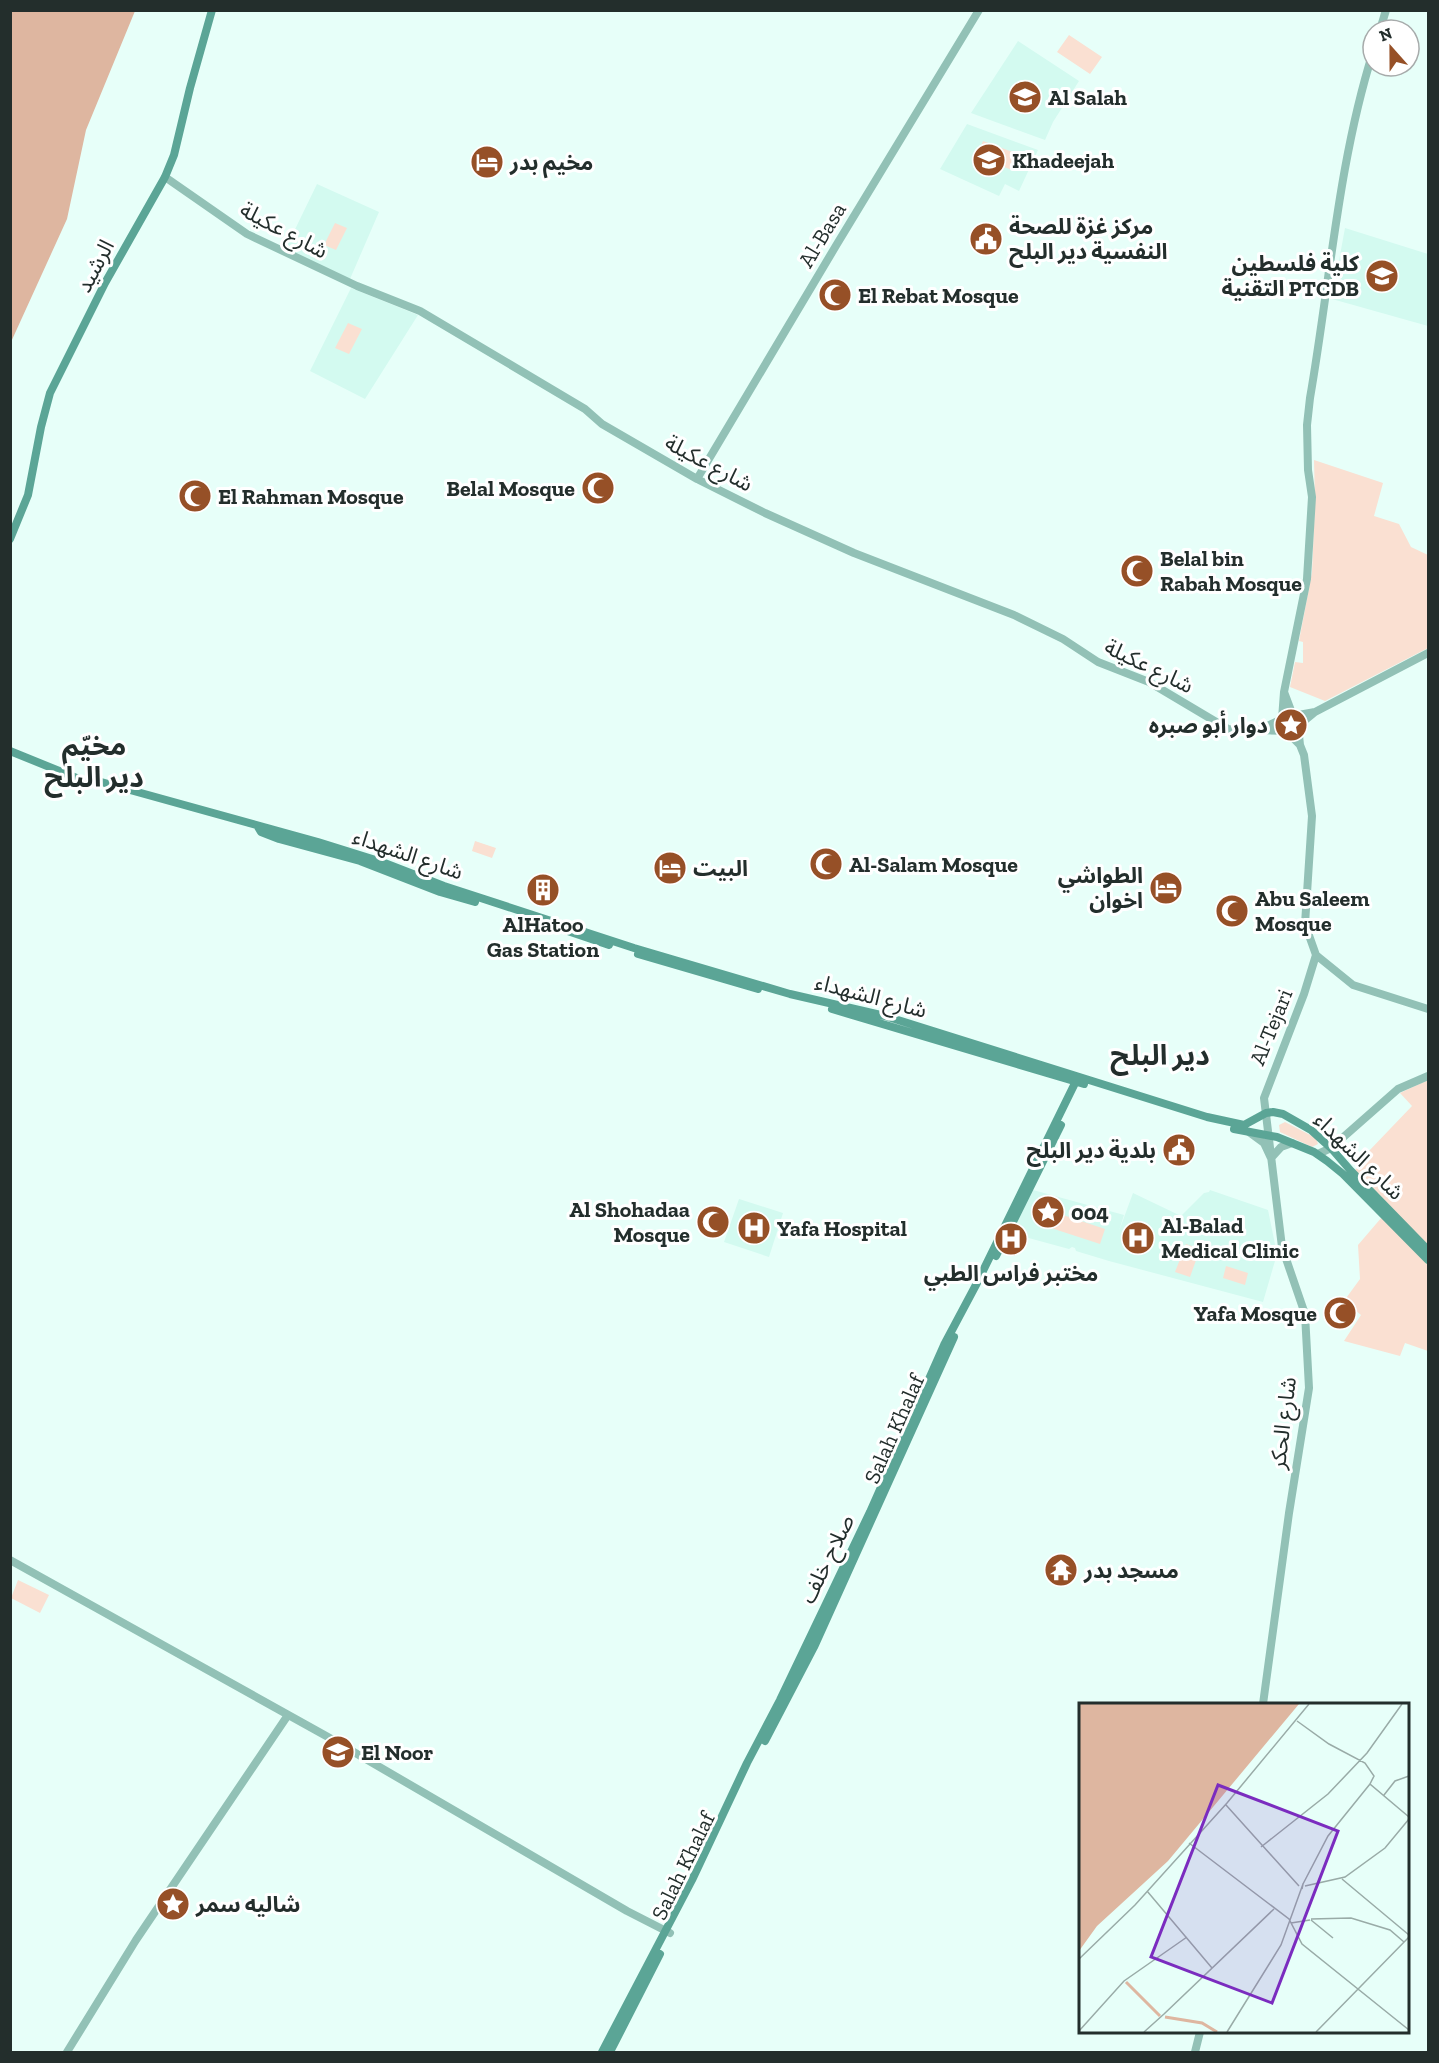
<svg xmlns="http://www.w3.org/2000/svg" width="1439" height="2063" font-family="'Zilla Slab','Noto Sans Arabic',serif">
	<style>
		.built { fill: #d3faf0 }
		.green { fill: #fae0d2 }
		.water { fill: #deb6a0 }
		.lines { fill: none; stroke-linecap: round; stroke-linejoin: round }
		.tertiary { stroke: #92c1b6; stroke-width: 8 }
		.secondary { stroke: #5ba596; stroke-width: 8 }
		.labels { text-anchor: middle; dominant-baseline: central; stroke-width: 6; stroke-linejoin: round; paint-order: stroke }
		.poi-label { font-size: 22px; font-weight: bold; fill: #232e2c; stroke: #fff; text-anchor: start }
		.street-label { font-size: 22px; fill: #232e2c; stroke: #fff }
		.district-label { font-size: 28px; font-weight: bold; fill: #232e2c; stroke: #fff }
		.inset-river { fill: none; stroke: #deb6a0; stroke-width: 3 }
		.inset-road { fill: none; stroke: #99aba7; stroke-width: 1.5 }
		.view { fill: #7b2cbf; fill-opacity: 0.15; stroke: #7b2cbf; stroke-width: 3 }
		.inset-edge { fill: none; stroke: #232e2c; stroke-width: 3 }
	</style>
	<rect width="100%" height="100%" fill="#e7fff9"/>
	<!-- built -->
	<path class="built" d="M1018 41 1079 81 1053 122 1045 140 971 113Z
		M967 124 1038 150 1019 191 1005 184 999 196 940 169Z
		M317 184 379 212 350 279 285 250Z
		M1345 228 1428 254V326L1332 299Z
		M351 288 418 315 365 399 310 371Z
		M1033 1190 1124 1215 1119 1231 1133 1193 1181 1216 1204 1193 1209 1192 1210 1190 1268 1210 1277 1254 1263 1302 1109 1261 1076 1251 1075 1248 1072 1247 1069 1249 1025 1237 1015 1224Z
		M739 1199 783 1213 769 1257 724 1242Z"/>
	<!-- green -->
	<path class="green" d="M1069 35 1102 57 1090 74 1057 52Z
		M983 141 1018 154 1012 170 977 157Z
		M335 223 347 228 336 250 324 245Z
		M348 323 362 329 349 354 335 348Z
		M1314 460 1383 483 1374 516 1399 524 1411 547 1428 555V648L1325 701 1290 687 1295 662 1303 663V642L1299 641 1312 572 1315 503Z
		M475 841 496 848 492 858 472 851Z
		M1428 1080V1246L1354 1171 1369 1156 1367 1153 1412 1106 1400 1093Z
		M1285 1122 1316 1138 1318 1144 1312 1147 1280 1132 1279 1125Z
		M1054 1212 1105 1229 1100 1244 1048 1227Z
		M1382 1217 1428 1265V1351L1405 1343 1400 1356 1344 1341 1361 1315 1344 1301 1360 1279 1358 1245Z
		M1186 1244 1200 1249 1190 1277 1175 1272Z
		M1226 1266 1248 1273 1245 1285 1223 1278Z
		M18 1580 49 1595 40 1613 11 1598Z"/>
	<!-- water -->
	<path class="water" d="M11 10 135 11 86 130 67 219 11 342Z"/>
	<g class="lines">
		<!-- tertiary -->
		<path class="tertiary" d="M1380 30 1386 10
			M165 177 247 234 357 286 420 311 585 409 602 424 697 479 765 513 854 553 1014 615 1063 639 1098 662 1149 682 1228 729 1259 730
			M697 479 837 244 979 10
			M1284 692 1307 579 1312 497 1308 470 1307 425 1310 398C1330 283 1338 163 1373 52
			M1315 712 1428 653
			M1300 745 1286 731 1259 730 1282 719 1284 692 1293 716 1315 712 1298 726 1300 745 1304 755 1312 816 1305 924 1316 955 1353 985 1428 1009
			M1249 1132 1264 1143 1271 1158 1281 1147 1292 1143
			M1318 1154 1331 1148 1398 1089 1428 1076
			M10 1560 328 1737 627 1911 670 1933
			M1263 1704 1289 1513 1309 1388 1305 1314 1282 1247 1264 1098 1304 994 1316 955
			M67 2052 136 1940 288 1715
			M1195 2052 1200 2032"/>
		<!-- secondary -->
		<path class="secondary" d="M10 539 28 495 41 427 50 393 105 283 165 177 174 155 190 88 212 10
			M10 751 84 781 94 780 318 842 382 862 444 886 634 948 790 994 885 1016 1207 1117 1244 1125 1266 1113 1273 1112 1283 1114 1311 1130 1331 1148 1351 1171 1428 1250
			M258 827 261 832 279 839 360 861 440 892 475 902
			M538 921 609 945
			M638 954 758 989
			M832 1009 1084 1084
			M1234 1129 1277 1137 1314 1152 1327 1161 1343 1174 1428 1260
			M996 1256 1061 1125
			M765 1741 814 1647 954 1337
			M602 2052 692 1880 747 1763 780 1700 870 1512 944 1345 977 1283 1078 1077
			M610 2052 660 1954"/>
	</g>
	<!-- icons -->
	<defs>
		<symbol id="school-disc" viewBox="-11 -11 22 22"><circle r="9.5" fill="#965027" stroke="#fff"/><path d="M0-5L7-2L0 1L-7-2ZM-4 1L0 2.5L4 1V4Q0 6-4 4Z" fill="#fff"/></symbol>
		<symbol id="hotel-disc" viewBox="-11 -11 22 22"><circle r="9.5" fill="#965027" stroke="#fff"/><path d="M-6-4.5h1.5V1H6V5H4.5V3h-9V5H-6ZM-4 0a1.8 1.8 0 1 1 3.6 0ZM.5 0V-2.5h3Q6-2.5 6 0Z" fill="#fff"/></symbol>
		<symbol id="civic-disc" viewBox="-11 -11 22 22"><circle r="9.5" fill="#965027" stroke="#fff"/><path d="M-.6-6.5H3V-4.5H.6V-3L4-1V1h2V6H-6V1h2V-1L-.6-3ZM-1.2 2.5V6h2.4V2.5Z" fill="#fff"/></symbol>
		<symbol id="university-disc" viewBox="-11 -11 22 22"><circle r="9.5" fill="#965027" stroke="#fff"/><path d="M0-5L7-2L0 1L-7-2ZM-4 1L0 2.5L4 1V4Q0 6-4 4Z" fill="#fff"/></symbol>
		<symbol id="mosque-disc" viewBox="-11 -11 22 22"><circle r="9.5" fill="#965027" stroke="#fff"/><path d="M3.5-4.9A6 6 0 1 0 3.5 4.9A5 5 0 1 1 3.5-4.9Z" fill="#fff"/></symbol>
		<symbol id="sight-disc" viewBox="-11 -11 22 22"><circle r="9.5" fill="#965027" stroke="#fff"/><path d="M0-6L1.8-2.2L6-1.7L2.9 1.2L3.7 5.4L0 3.3L-3.7 5.4L-2.9 1.2L-6-1.7L-1.8-2.2Z" fill="#fff"/></symbol>
		<symbol id="building-disc" viewBox="-11 -11 22 22"><circle r="9.5" fill="#965027" stroke="#fff"/><path d="M-4-6H4V6H1V3H-1V6H-4ZM-2.5-4.3h1.7v1.8h-1.7ZM.8-4.3h1.7v1.8H.8ZM-2.5-1h1.7V.8h-1.7ZM.8-1h1.7V.8H.8Z" fill="#fff"/></symbol>
		<symbol id="hospital-disc" viewBox="-11 -11 22 22"><circle r="9.5" fill="#965027" stroke="#fff"/><path d="M-5-5h3v3.5h4V-5h3V5h-3V1.5h-4V5h-3Z" fill="#fff"/></symbol>
		<symbol id="temple-disc" viewBox="-11 -11 22 22"><circle r="9.5" fill="#965027" stroke="#fff"/><path d="M0-6L5-2H3V0L6.5 2.5H4V6H1.5V3h-3V6H-4V2.5H-6.5L-3 0V-2H-5Z" fill="#fff"/></symbol>
	</defs>
	<g fill-rule="evenodd">
		<use href="#school-disc" x="1006" y="78" width="38" height="38"/>
		<use href="#school-disc" x="970" y="141" width="38" height="38"/>
		<use href="#hotel-disc" x="468" y="143" width="38" height="38"/>
		<use href="#civic-disc" x="967" y="220" width="38" height="38"/>
		<use href="#university-disc" x="1363" y="257" width="38" height="38"/>
		<use href="#mosque-disc" x="816" y="276" width="38" height="38"/>
		<use href="#mosque-disc" x="579" y="469" width="38" height="38"/>
		<use href="#mosque-disc" x="176" y="477" width="38" height="38"/>
		<use href="#mosque-disc" x="1118" y="552" width="38" height="38"/>
		<use href="#sight-disc" x="1272" y="706" width="38" height="38"/>
		<use href="#mosque-disc" x="807" y="845" width="38" height="38"/>
		<use href="#hotel-disc" x="651" y="849" width="38" height="38"/>
		<use href="#hotel-disc" x="1147" y="869" width="38" height="38"/>
		<use href="#building-disc" x="524" y="871" width="38" height="38"/>
		<use href="#mosque-disc" x="1213" y="892" width="38" height="38"/>
		<use href="#civic-disc" x="1160" y="1131" width="38" height="38"/>
		<use href="#sight-disc" x="1029" y="1193" width="38" height="38"/>
		<use href="#mosque-disc" x="694" y="1203" width="38" height="38"/>
		<use href="#hospital-disc" x="735" y="1209" width="38" height="38"/>
		<use href="#hospital-disc" x="1119" y="1219" width="38" height="38"/>
		<use href="#hospital-disc" x="992" y="1220" width="38" height="38"/>
		<use href="#mosque-disc" x="1321" y="1294" width="38" height="38"/>
		<use href="#temple-disc" x="1042" y="1551" width="38" height="38"/>
		<use href="#school-disc" x="319" y="1733" width="38" height="38"/>
		<use href="#sight-disc" x="154" y="1885" width="38" height="38"/>
	</g>
	<g class="labels">
		<!-- poi labels -->
		<g class="poi-label">
			<text x="1048" y="97">Al Salah</text>
			<text x="1012" y="160">Khadeejah</text>
			<text x="510" y="162">مخيم بدر</text>
			<text x="1009" y="226">مركز غزة للصحة<tspan x="1009" dy="25">النفسية دير البلح</tspan></text>
			<text x="1359" y="263" text-anchor="end">كلية فلسطين<tspan x="1359" dy="25">التقنية PTCDB</tspan></text>
			<text x="858" y="295">El Rebat Mosque</text>
			<text x="575" y="488" text-anchor="end">Belal Mosque</text>
			<text x="218" y="496">El Rahman Mosque</text>
			<text x="1160" y="558">Belal bin<tspan x="1160" dy="25">Rabah Mosque</tspan></text>
			<text x="1268" y="725" text-anchor="end">دوار أبو صبره</text>
			<text x="849" y="864">Al-Salam Mosque</text>
			<text x="693" y="868">البيت</text>
			<text x="1143" y="875" text-anchor="end">الطواشي<tspan x="1143" dy="25">اخوان</tspan></text>
			<text x="1255" y="898">Abu Saleem<tspan x="1255" dy="25">Mosque</tspan></text>
			<text x="543" y="924" text-anchor="middle">AlHatoo<tspan x="543" dy="25">Gas Station</tspan></text>
			<text x="1156" y="1150" text-anchor="end">بلدية دير البلح</text>
			<text x="690" y="1209" text-anchor="end">Al Shohadaa<tspan x="690" dy="25">Mosque</tspan></text>
			<text x="1071" y="1212">004</text>
			<text x="1161" y="1225">Al-Balad<tspan x="1161" dy="25">Medical Clinic</tspan></text>
			<text x="777" y="1228">Yafa Hospital</text>
			<text x="1011" y="1273" text-anchor="middle">مختبر فراس الطبي</text>
			<text x="1317" y="1313" text-anchor="end">Yafa Mosque</text>
			<text x="1084" y="1570">مسجد بدر</text>
			<text x="361" y="1752">El Noor</text>
			<text x="196" y="1904">شاليه سمر</text>
		</g>
		<!-- street labels -->
		<g class="street-label">
			<text transform="translate(284 230) rotate(28)">شارع عكيلة</text>
			<text transform="translate(822 235) rotate(-59)">Al-Basa</text>
			<text transform="translate(95 266) rotate(-62)">الرشيد</text>
			<text transform="translate(709 463) rotate(28)">شارع عكيلة</text>
			<text transform="translate(1149 666) rotate(26)">شارع عكيلة</text>
			<text transform="translate(408 854) rotate(19)">شارع الشهداء</text>
			<text transform="translate(871 996) rotate(15)">شارع الشهداء</text>
			<text transform="translate(1271 1027) rotate(-68)">Al-Tejari</text>
			<text transform="translate(1359 1156) rotate(44)">شارع الشهداء</text>
			<text transform="translate(1283 1423) rotate(-83)">شارع الحكر</text>
			<text transform="translate(894 1429) rotate(-66)">Salah Khalaf</text>
			<text transform="translate(827 1559) rotate(-64)">صلاح خلف</text>
			<text transform="translate(683 1866) rotate(-64)">Salah Khalaf</text>
		</g>
		<!-- district labels -->
		<g class="district-label">
			<text x="94" y="745">مخيّم<tspan x="94" dy="32">دير البلح</tspan></text>
			<text x="1160" y="1055">دير البلح</text>
		</g>
	</g>
	<!-- overview -->
	<g transform="translate(1079 1703)">
		<rect width="330" height="330" fill="#e7fff9"/>
		<path d="M0 1H220L89 158 18 223 0 248Z" fill="#deb6a0"/>
		<path class="inset-river" d="M47 279 81 313M86 314 123 320 138 329"/>
		<path class="inset-road" d="M218 18 250 41 286 60 295 73 291 81 330 114M305 92 316 78 330 73M147 102 220 183M110 140 210 216 223 241 330 327M182 144 249 91 288 50 323 1M263 176 330 232M224 181 249 133 291 81M226 183 266 174 306 145 330 116M68 188 133 265M232 216 272 215 311 227 325 239M232 217 254 235M212 220 231 217M0 256 56 202 148 100 230 1M85 311 195 206M0 328 45 278 108 234M65 329 85 311M148 329 202 242 224 181 223 186M237 329 330 234"/>
		<path class="view" d="M139 82 259 128 193 300 72 254Z"/>
		<rect width="330" height="330" class="inset-edge"/>
	</g>
	<!-- border -->
	<rect width="1439" height="2063" fill="none" stroke="#232e2c" stroke-width="24"/>
	<!-- north arrow -->
	<g transform="translate(1391 48) rotate(339)"><circle r="28" fill="#ffffff" stroke="#a7abab" stroke-width="1.5"/>
	<path d="M0-4.5L10 22L0 15L-10 22Z" fill="#965027"/>
	<text y="-9" font-size="16" font-weight="bold" text-anchor="middle" fill="#232e2c">N</text>
	</g>
</svg>
